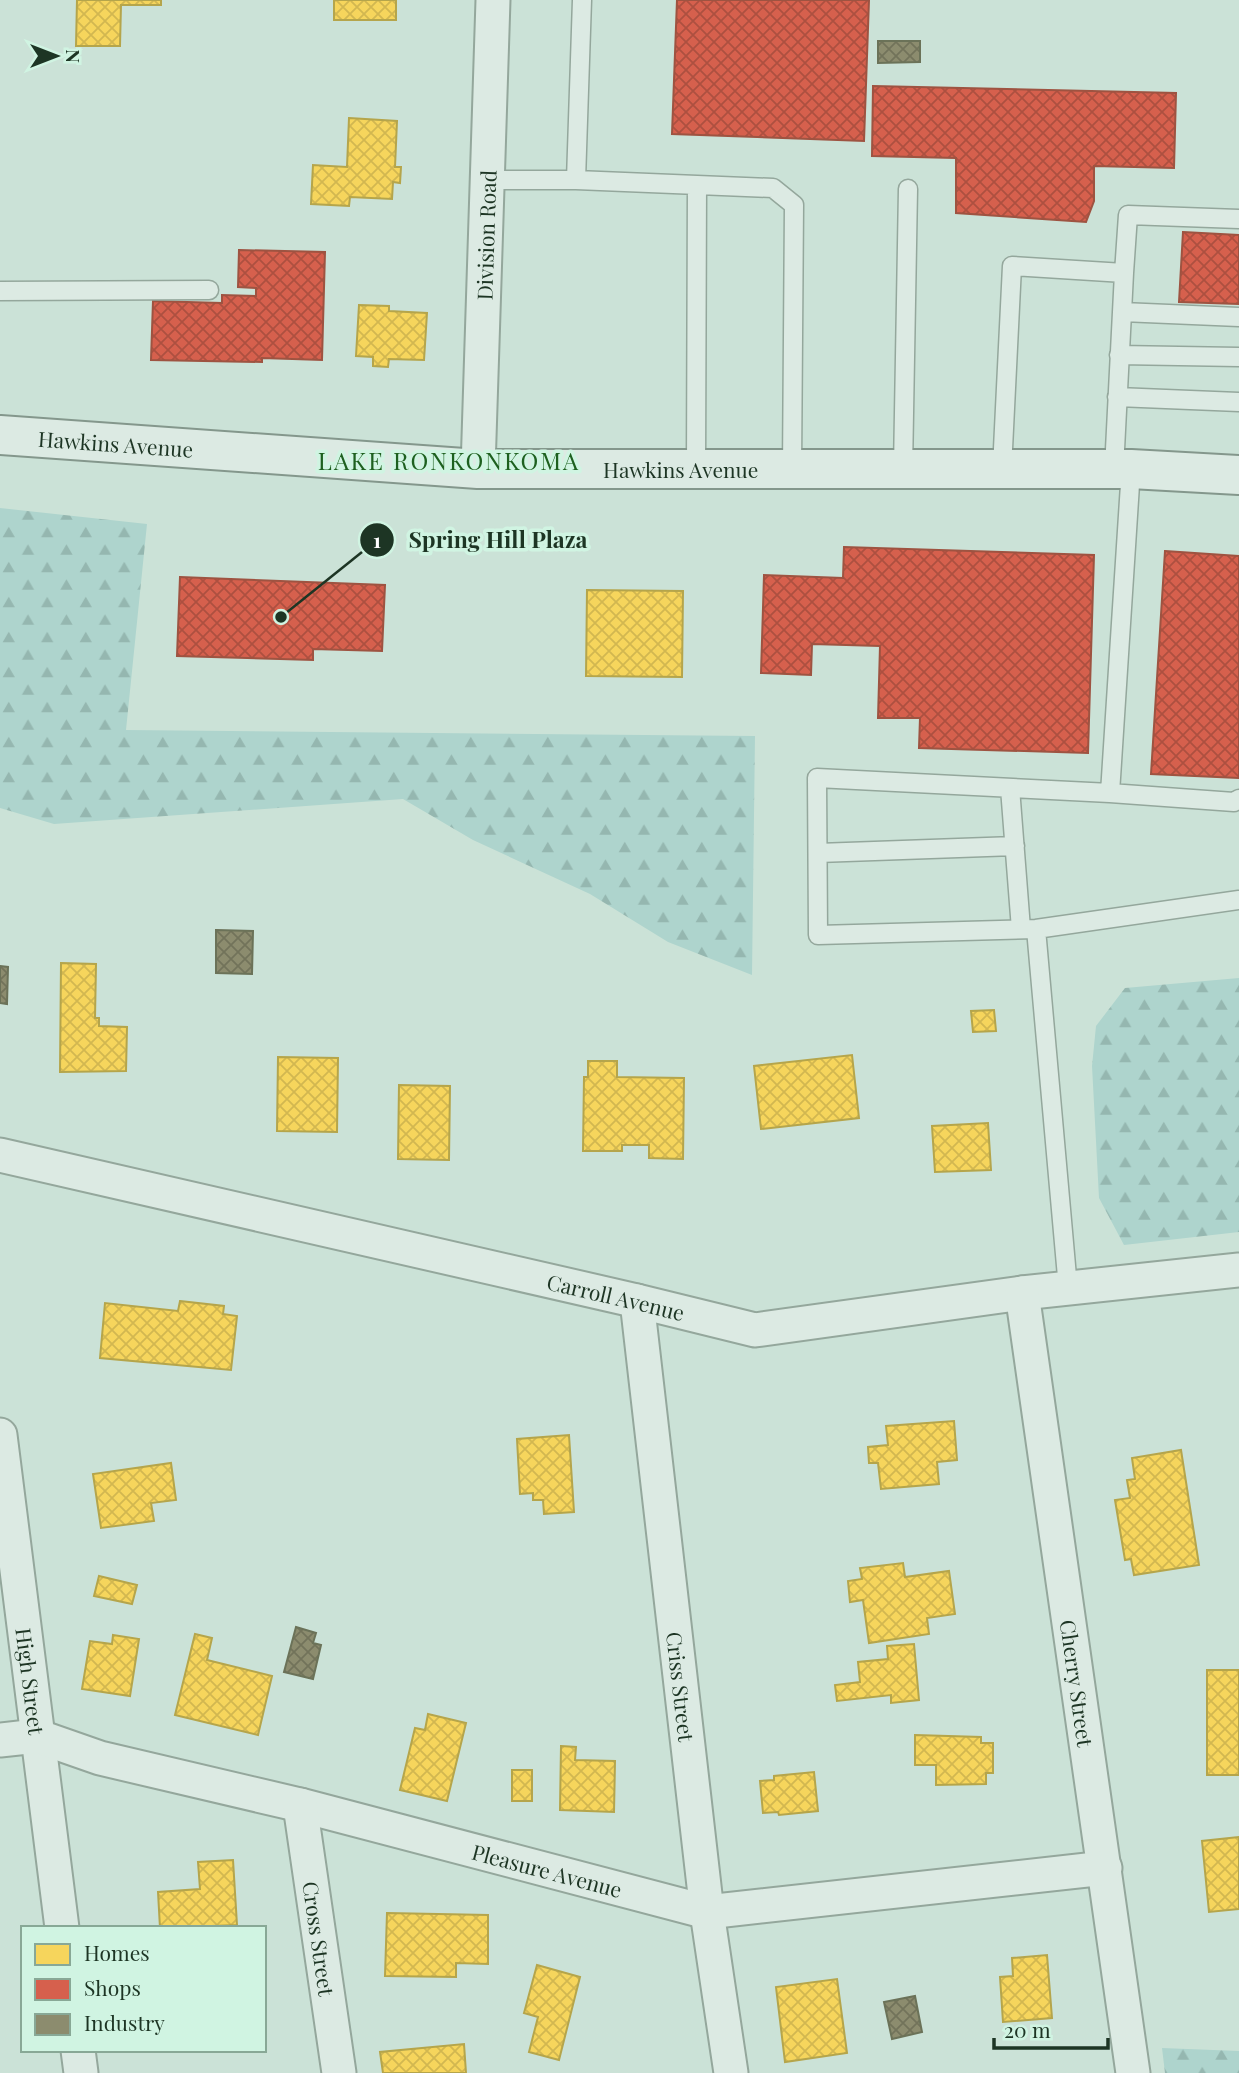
<svg xmlns="http://www.w3.org/2000/svg" width="1239" height="2073" font-family="'Playfair Display',serif">
	<style>
		.forest { fill: url(#forest-firs) }
		.homes { fill: url(#homes-cross-hatch); stroke: #b5a54b; stroke-width: 2 }
		.shops { fill: url(#shops-cross-hatch); stroke: #9e5341; stroke-width: 2 }
		.industry { fill: url(#industry-cross-hatch); stroke: #6b7258; stroke-width: 2 }
		.lines { fill: none; stroke-linecap: round; stroke-linejoin: round }
		.lane-casing { stroke: #94a79c; stroke-width: 21 }
		.street-casing { stroke: #94a79c; stroke-width: 37 }
		.secondary-casing { stroke: #84978c; stroke-width: 42 }
		.lane { stroke: #dceae3; stroke-width: 18 }
		.street { stroke: #dceae3; stroke-width: 33 }
		.secondary { stroke: #dceae3; stroke-width: 38 }
		.labels { text-anchor: middle; dominant-baseline: central; stroke-width: 7; stroke-linejoin: round; paint-order: stroke }
		.street-label { font-size: 21px; fill: #1d3524; stroke: #d0f4e2 }
		.quarter-label { font-size: 24px; letter-spacing: 2px; fill: #1e601f; stroke: #d0f4e2 }
		.leader { fill: none; stroke: #1d3524; stroke-width: 2.5 }
		.callout-dot { fill: #1d3524; stroke: #d0f4e2; stroke-width: 2.5 }
		.mark-label { font-size: 21px; text-anchor: middle; font-weight: bold; fill: #fff }
		.callout-label { font-size: 23px; text-anchor: middle; font-weight: bold; fill: #1d3524; stroke: #d0f4e2; stroke-width: 7; stroke-linejoin: round; paint-order: stroke }
	</style>
	<defs>
		<pattern id="forest-firs" width="22" height="20" patternUnits="userSpaceOnUse" patternTransform="scale(1.75)"><rect width="22" height="20" fill="#aed4cd"/><path d="M5 1l3.5 6h-7zM16 11l3.5 6h-7z" fill="#95b7b0"/></pattern>
		<pattern id="homes-cross-hatch" width="8" height="8" patternUnits="userSpaceOnUse" patternTransform="scale(1.75)"><rect width="8" height="8" fill="#f6d55c"/><path d="M0 0l8 8M0 8l8-8" fill="none" stroke="#d2b750"/></pattern>
		<pattern id="shops-cross-hatch" width="8" height="8" patternUnits="userSpaceOnUse" patternTransform="scale(1.75)"><rect width="8" height="8" fill="#d6604d"/><path d="M0 0l8 8M0 8l8-8" fill="none" stroke="#ad5040"/></pattern>
		<pattern id="industry-cross-hatch" width="8" height="8" patternUnits="userSpaceOnUse" patternTransform="scale(1.75)"><rect width="8" height="8" fill="#8c8c6e"/><path d="M0 0l8 8M0 8l8-8" fill="none" stroke="#72735a"/></pattern>
	</defs>
	<rect width="100%" height="100%" fill="#cbe2d7"/>
	<!-- forest -->
	<path class="forest" d="M0 508 147 524 126 730 755 736 752 975 668 942 590 894 473 840 403 799 54 824 0 808Z
		M1239 978V1232L1124 1245 1099 1198 1092 1066 1096 1026 1125 988Z
		M1162 2048 1239 2051V2073H1165Z"/>
	<!-- homes -->
	<path class="homes" d="M77 0H161V5H121L120 46H76Z
		M334 0H396V20H334Z
		M349 118 397 121 395 167H401L400 183 393 182 392 199 350 197 349 206 311 204 313 165 347 167Z
		M359 305 389 306V311L427 313 424 360 389 359 388 367 373 366V357L356 356Z
		M587 590 683 591 682 677 586 676Z
		M61 963 96 964 95 1018H99V1026L127 1027 126 1071 60 1072Z
		M994 1010 996 1031 973 1032 971 1011Z
		M852 1055 859 1118 761 1129 754 1066Z
		M278 1057 338 1058 337 1132 277 1131Z
		M588 1061H617V1077L684 1078 683 1159 649 1158V1145H622V1151H583L584 1077H588Z
		M399 1085 450 1086 449 1160 398 1159Z
		M988 1123 991 1170 935 1172 932 1126Z
		M180 1301 224 1306 223 1314 237 1316 231 1370 100 1358 105 1303 178 1311Z
		M954 1421 957 1460 937 1462 939 1484 881 1489 878 1463H869L868 1447 888 1445 886 1426Z
		M569 1435 574 1512 544 1514 543 1500H533V1493L520 1494 517 1439Z
		M1181 1450 1199 1565 1134 1575 1131 1559 1125 1560 1115 1500 1130 1498 1127 1480 1135 1479 1132 1458Z
		M171 1463 176 1500 151 1503 154 1521 101 1528 93 1474Z
		M903 1563 905 1577 949 1571 955 1614 927 1618 929 1634 869 1643 863 1600 850 1602 848 1581 862 1579 860 1568Z
		M99 1576 137 1585 132 1604 94 1596Z
		M195 1634 212 1638 207 1660 272 1676 258 1735 175 1715Z
		M113 1635 139 1639 130 1696 82 1689 90 1641 112 1644Z
		M914 1644 919 1700 891 1703V1695L837 1701 835 1685 860 1682 858 1662 888 1659 887 1646Z
		M1207 1670H1239V1775H1207Z
		M428 1714 466 1723 447 1801 400 1790 415 1728 425 1730Z
		M915 1735 981 1737V1743H993V1773H986V1784L936 1785V1765H915Z
		M561 1746 576 1747 575 1760 615 1761 614 1812 560 1810Z
		M512 1770H532V1801H512Z
		M814 1772 818 1811 779 1815 778 1812 763 1813 760 1781 774 1780V1776Z
		M1239 1837V1909L1209 1912 1202 1841Z
		M233 1860 237 1925 160 1928 158 1892 200 1889 198 1862Z
		M387 1913 488 1915V1964L456 1963V1977L385 1976Z
		M1047 1955 1052 2018 1003 2022 1000 1977 1013 1976 1012 1958Z
		M537 1965 580 1977 559 2060 529 2052 538 2017 524 2013Z
		M837 1979 847 2053 785 2062 776 1987Z
		M464 2044 466 2073H383L380 2052Z"/>
	<!-- shops -->
	<path class="shops" d="M677 0H869L864 141 672 134Z
		M873 86 1176 93 1174 168 1094 166V201L1086 222 956 213V158L872 156Z
		M1183 232 1239 235V304L1179 302Z
		M239 250 325 252 322 360 262 358V362L151 360 153 301 222 303V295L256 296V288L238 287Z
		M844 547 1094 555 1088 753 919 748 920 718H878L880 646 812 644 811 675 761 673 764 575 843 578Z
		M1165 551 1239 556V778L1151 774Z
		M180 577 385 585 382 651 313 649V660L177 656Z"/>
	<!-- industry -->
	<path class="industry" d="M878 41H920V62L878 63Z
		M216 930 253 931 252 974 216 973Z
		M0 966 8 967 7 1004 0 1003Z
		M296 1627 316 1633 313 1643 321 1645 313 1679 284 1672Z
		M915 1996 922 2032 892 2039 884 2002Z"/>
	<g class="lines">
		<defs>
			<path id="lane" d="M488 180H576L582 0
				M576 180 773 188 794 205 792 469
				M1124 273 1128 215 1239 219
				M0 291 209 290
				M1122 312 1239 317
				M1119 355 1239 357
				M1117 397 1239 402
				M696 469 697 185
				M903 469 908 189
				M1002 469 1012 266 1124 273 1114 469
				M1010 788 1021 929
				M1110 793 1131 469
				M1239 799 1234 802 1110 793 817 778 818 935 1036 929 1239 900
				M818 853 1015 846
				M1036 929 1068 1288"/>
			<g id="street">
				<path id="s1" d="M478 469 493 0"/>
				<path id="s2" d="M0 1155 637 1301 755 1330 1022 1293 1239 1270"/>
				<path id="s3" d="M1022 1293 1133 2073"/>
				<path id="s4" d="M637 1301 707 1912 731 2073"/>
				<path id="s5" d="M0 1435 62 1928"/>
				<path id="s6" d="M0 1740 37 1736 100 1758 300 1805 707 1912 1105 1868"/>
				<path id="s7" d="M300 1805 339 2073"/>
				<path d="M78 2050 81 2073"/>
			</g>
			<g id="secondary">
				<path id="s8" d="M0 435 478 469H1131L1239 475"/>
			</g>
		</defs>
		<!-- lane casing -->
		<use href="#lane" class="lane-casing"/>
		<!-- street casing -->
		<use href="#street" class="street-casing"/>
		<!-- secondary casing -->
		<use href="#secondary" class="secondary-casing"/>
		<!-- lane -->
		<use href="#lane" class="lane"/>
		<!-- street -->
		<use href="#street" class="street"/>
		<!-- secondary -->
		<use href="#secondary" class="secondary"/>
	</g>
	<g class="labels">
		<!-- street labels -->
		<g class="street-label">
			<text stroke="none"><textPath href="#s1" startOffset="234">Division Road</textPath></text>
			<text stroke="none"><textPath href="#s8" startOffset="116">Hawkins Avenue</textPath></text>
			<text stroke="none"><textPath href="#s8" startOffset="682">Hawkins Avenue</textPath></text>
			<text stroke="none"><textPath href="#s2" startOffset="632">Carroll Avenue</textPath></text>
			<text stroke="none"><textPath href="#s5" startOffset="248">High Street</textPath></text>
			<text stroke="none"><textPath href="#s3" startOffset="394">Cherry Street</textPath></text>
			<text stroke="none"><textPath href="#s4" startOffset="388">Criss Street</textPath></text>
			<text stroke="none"><textPath href="#s6" startOffset="565">Pleasure Avenue</textPath></text>
			<text stroke="none"><textPath href="#s7" startOffset="135">Cross Street</textPath></text>
		</g>
		<!-- quarter labels -->
		<g class="quarter-label">
			<text x="449" y="460">LAKE RONKONKOMA</text>
		</g>
	</g>
	<!-- callouts -->
	<path class="leader" d="M281 617L377 540"/>
	<g class="callout-dot">
		<circle cx="281" cy="617" r="7"/>
		<circle cx="377" cy="540" r="18"/>
	</g>
	<g class="mark-label">
		<text x="377" y="548">1</text>
	</g>
	<g class="callout-label">
		<text x="498" y="548">Spring Hill Plaza</text>
	</g>
	<!-- legend -->
	<rect x="21" y="1926" width="245" height="126" fill="#d0f4e2" stroke="#88a896" stroke-width="2"/>
	<rect x="35" y="1944" width="35" height="21" fill="#f6d55c" stroke="#88a896" stroke-width="2"/>
	<text x="84" y="1961" font-size="21" fill="#1d3524">Homes</text>
	<rect x="35" y="1979" width="35" height="21" fill="#d6604d" stroke="#88a896" stroke-width="2"/>
	<text x="84" y="1996" font-size="21" fill="#1d3524">Shops</text>
	<rect x="35" y="2014" width="35" height="21" fill="#8c8c6e" stroke="#88a896" stroke-width="2"/>
	<text x="84" y="2031" font-size="21" fill="#1d3524">Industry</text>
	<!-- north arrow -->
	<g transform="translate(56 56) rotate(90)" stroke="#d0f4e2" stroke-width="5" paint-order="stroke">
	<path d="M0-5L12 26L0 18L-12 26Z" fill="#1d3524"/>
	<text y="-10" font-size="19" font-weight="bold" text-anchor="middle" fill="#1d3524">N</text>
	</g>
	<!-- scale -->
	<path d="M994 2038v10h114v-10" fill="none" stroke="#1d3524" stroke-width="3.5"/>
	<text x="1004" y="2038" font-size="21" fill="#1d3524" stroke="#d0f4e2" stroke-width="5" paint-order="stroke">20 m</text>
</svg>
